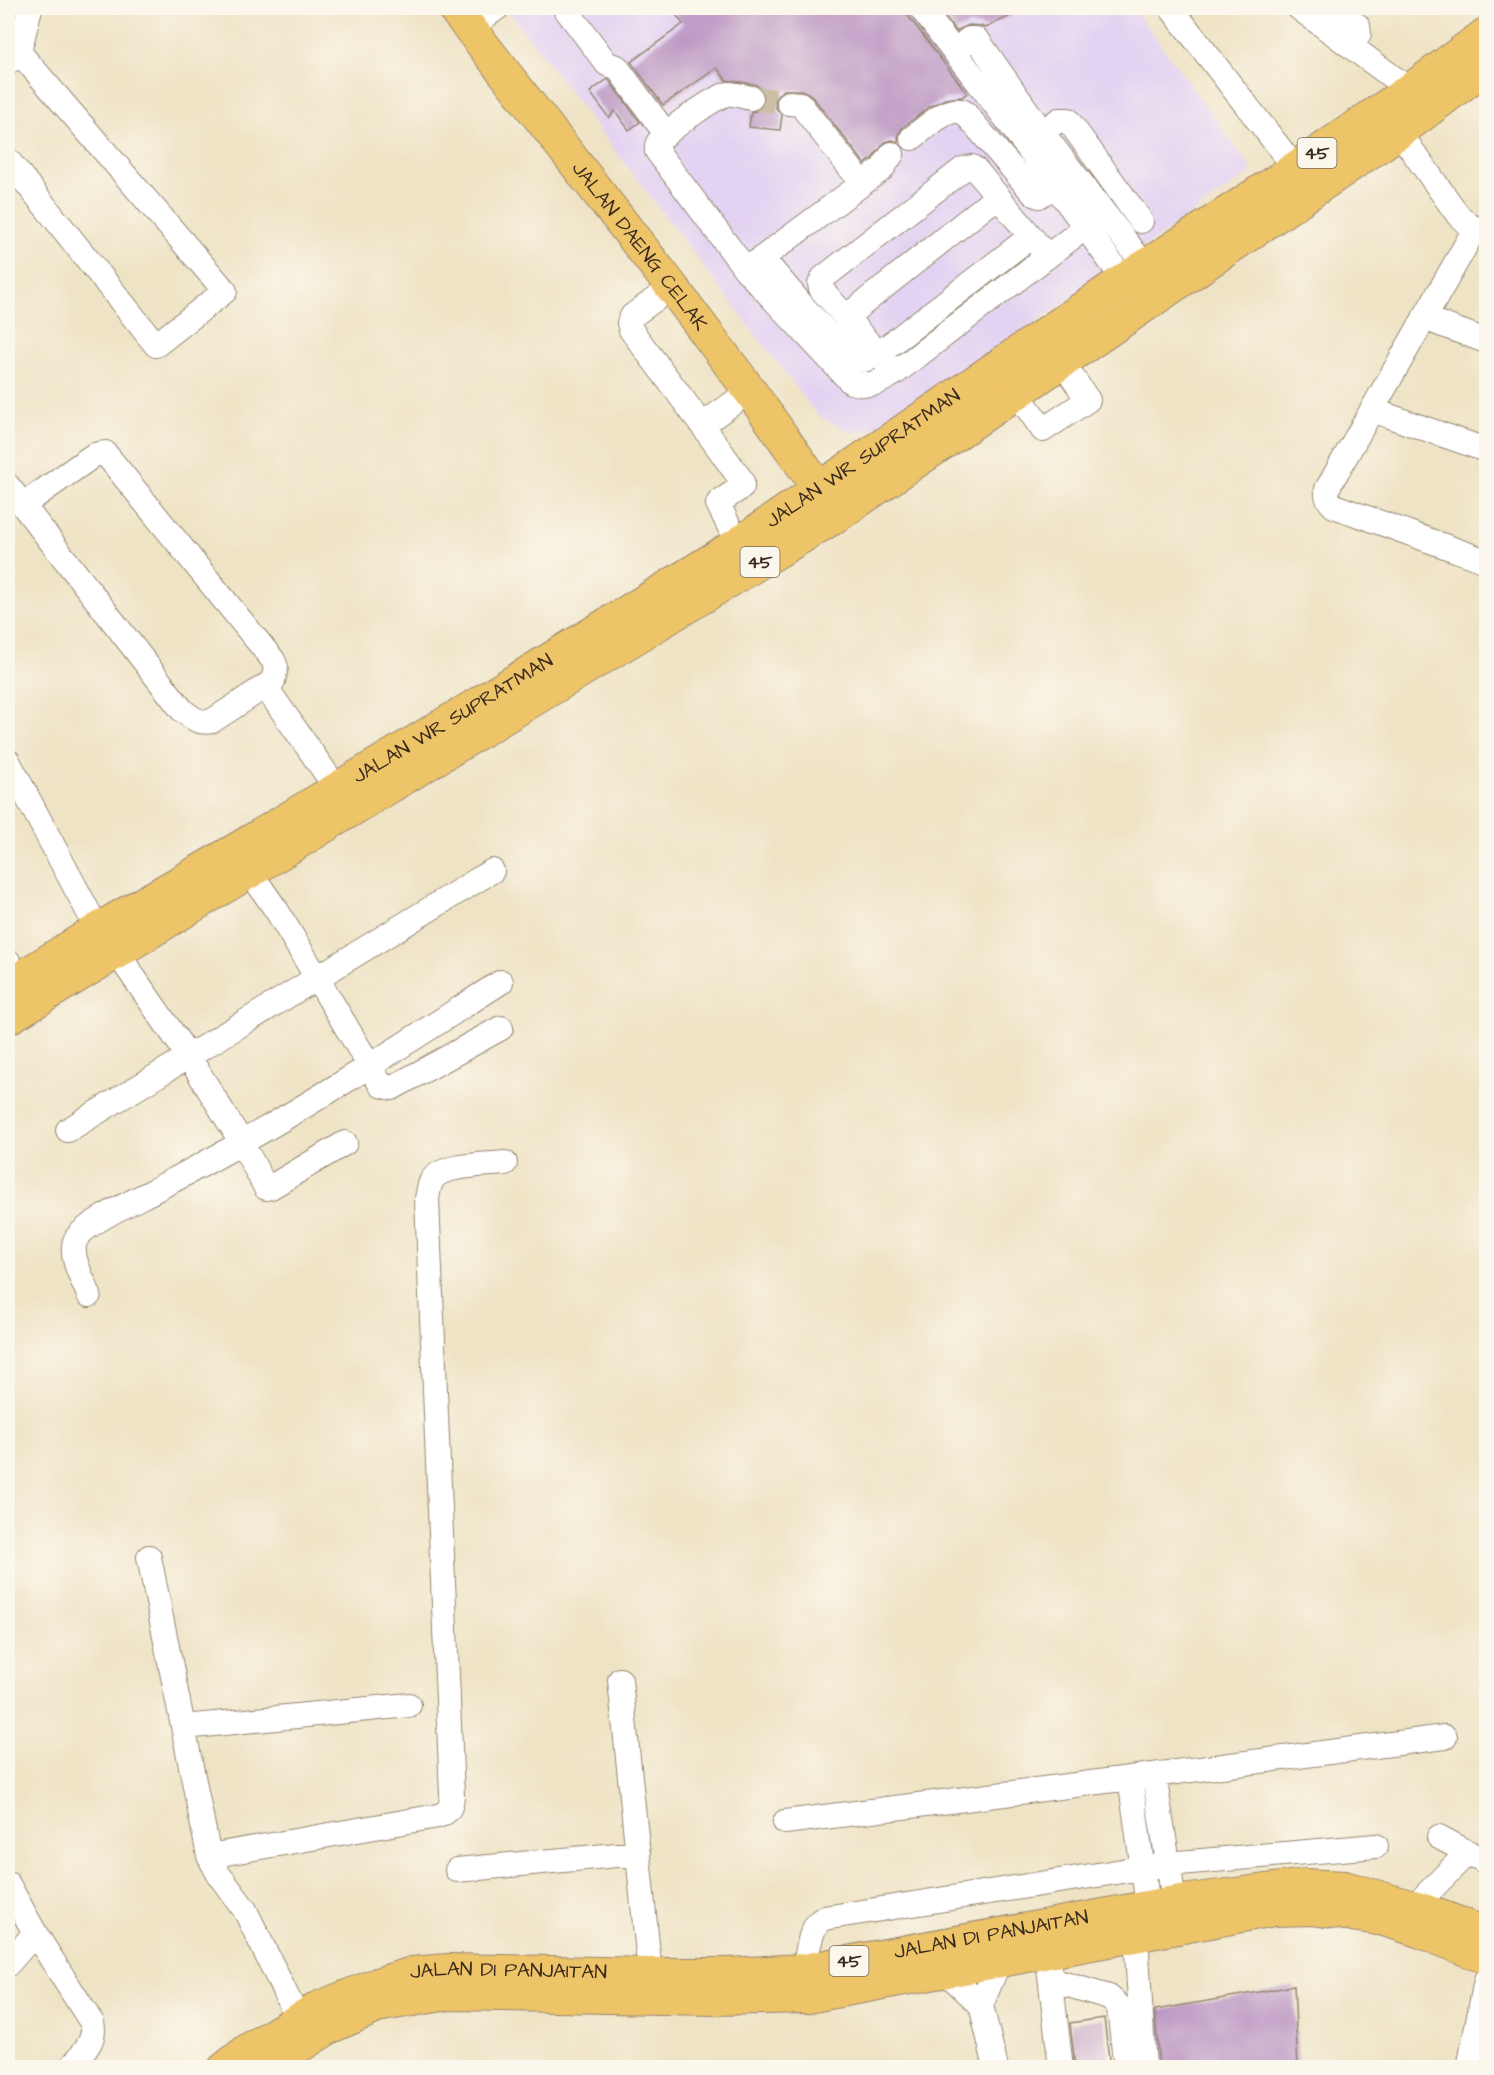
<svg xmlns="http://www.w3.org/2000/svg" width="1494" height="2075" font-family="'Architects Daughter',sans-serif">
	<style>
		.built { fill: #e3d3f2 }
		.building { fill: #bd99c5 }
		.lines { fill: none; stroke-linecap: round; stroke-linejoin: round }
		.minor-tunnel { stroke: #cbbea4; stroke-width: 24; stroke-dasharray: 24 12; stroke-linecap: butt }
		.minor-casing { stroke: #958672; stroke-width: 26 }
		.major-casing { stroke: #958672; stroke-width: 32 }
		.highway-casing { stroke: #958672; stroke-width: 35 }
		.minor { stroke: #fff; stroke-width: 24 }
		.major { stroke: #eec469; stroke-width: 30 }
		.highway { stroke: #eec469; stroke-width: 33 }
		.labels { text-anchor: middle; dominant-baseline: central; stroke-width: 4.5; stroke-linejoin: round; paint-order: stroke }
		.shield { fill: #fbf7ec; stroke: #75685c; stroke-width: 1.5 }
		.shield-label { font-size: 18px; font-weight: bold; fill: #3b2a1e }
		.street-label { font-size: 20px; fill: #3b2a1e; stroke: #fbf7ec }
	</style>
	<rect width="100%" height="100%" fill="#fbf7ec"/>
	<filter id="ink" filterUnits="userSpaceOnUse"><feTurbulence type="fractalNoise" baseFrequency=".0167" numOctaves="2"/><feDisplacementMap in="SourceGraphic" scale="12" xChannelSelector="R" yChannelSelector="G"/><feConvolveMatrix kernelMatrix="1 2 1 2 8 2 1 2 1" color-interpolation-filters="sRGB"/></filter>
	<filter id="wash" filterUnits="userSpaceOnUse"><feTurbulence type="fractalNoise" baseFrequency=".008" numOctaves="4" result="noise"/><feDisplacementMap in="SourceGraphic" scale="24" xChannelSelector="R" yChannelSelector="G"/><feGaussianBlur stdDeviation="1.35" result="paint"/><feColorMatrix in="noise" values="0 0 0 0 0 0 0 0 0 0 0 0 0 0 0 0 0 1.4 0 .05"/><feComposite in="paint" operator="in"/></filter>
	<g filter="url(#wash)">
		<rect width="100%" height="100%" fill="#efe3c5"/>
		<!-- built -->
		<path class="built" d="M506 8H1134L1253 171 889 425 851 433 818 416Z"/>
		<g id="blocks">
			<!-- building -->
			<path class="building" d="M671 8H902L967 93 962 97 945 99 929 107 903 127 899 133 898 142 892 140 885 142 872 159 865 164 811 95 802 90H784L777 95 775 102 776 108 782 115 780 130 749 127 751 112 756 111 762 107 765 100 764 93 761 88 754 84 726 80 717 68 663 105 631 62 683 24Z
				M939 8H1027L985 28 981 26 969 25 956 31Z
				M608 79 640 122 629 130 615 111 609 118 590 92Z
				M1294 1986 1298 2067H1159L1155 2010Z
				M1104 2018 1110 2067H1075L1070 2023Z"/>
		</g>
	</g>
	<g filter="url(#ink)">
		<use href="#blocks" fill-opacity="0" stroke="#958672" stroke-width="1.5"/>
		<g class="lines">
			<!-- minor-tunnel -->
			<path class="minor-tunnel" d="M751 98 789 103"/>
			<defs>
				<path id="minor" d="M565 8 607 64 617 67 619 70 666 134
					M921 8 1007 120 1124 280
					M1171 8 1295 168
					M1299 8 1410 90
					M1333 8 1358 26 1359 34 1352 46
					M469 28 497 8
					M954 51 969 39H976L979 42 1042 132 1145 266
					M8 62 19 52 30 8
					M751 98C744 97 734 93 728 94 716 96 670 129 661 139 657 143 656 146 657 151L746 270 882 169 892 154
					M789 103 800 104 862 183
					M1399 132 1458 215 1469 225 1486 233
					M912 138C926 128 947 105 964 112L1033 193 1039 196 1055 186
					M1029 141 1059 120H1068L1141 221
					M8 160 156 345 225 291 19 52
					M1475 229 1327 489C1326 497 1328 500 1334 506L1486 561
					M762 258 808 312 851 358 864 360 878 354 1030 237
					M746 270 851 382C871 387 877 384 895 373L1104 213
					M672 287 632 316 629 323 631 330 702 425 750 391
					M846 317 998 196
					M1424 318 1486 341
					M895 373 821 289 820 284 823 278 963 169 972 167 976 170 1047 256
					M1017 393 1043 430 1088 400 1062 362
					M1372 410 1486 450
					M702 425 742 481V487L719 502 718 504 738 544
					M8 486 182 710C192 718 199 724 212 721L273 681 276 667 273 660 105 453 94 455 23 505
					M265 686 337 789
					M8 761 90 915 99 929
					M241 859 277 911 381 1085 392 1088 501 1028
					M117 953 189 1057 242 1143 266 1188 271 1187 345 1143
					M8 961 18 980
					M68 1130 492 871
					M89 1295C83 1280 68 1254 76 1239 85 1223 136 1200 153 1191 183 1175 212 1160 241 1143 330 1093 415 1037 501 982
					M149 1557 209 1856 219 1875 245 1910 298 2019
					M620 1680 650 1973
					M184 1727 409 1705
					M1154 1775 1174 1901
					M1130 1778 1445 1737
					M785 1822 1130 1778 1148 1906
					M1439 1837 1486 1862
					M209 1856 438 1816C449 1812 451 1808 452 1796L427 1199C428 1193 429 1185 432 1180 442 1164 487 1165 505 1163
					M457 1870 638 1853
					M8 1884 35 1933 92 2023C97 2041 81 2054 71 2068
					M1415 1906 1468 1852
					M1136 1936 1144 2068
					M8 1964 35 1933
					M1049 1967 1061 2068
					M804 1969C808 1954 809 1925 824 1918L1167 1864 1376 1846
					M946 1972 981 2005 996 2068
					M1051 1980 1109 1997 1117 2004 1119 2009 1126 2068
					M981 2005 999 1962
					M1469 2068 1486 1980"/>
				<g id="major">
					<path id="s1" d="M223 2068 247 2049 319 2006 377 1983 412 1972 448 1969 650 1973H727L804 1969 1174 1901 1305 1884 1345 1886 1427 1910 1486 1932"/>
					<path d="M267 2068 331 2028 382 2006 449 1995 714 2000 808 1998 1274 1911 1313 1910 1384 1921 1418 1932 1486 1959"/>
				</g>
				<g id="highway">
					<path id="s2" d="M454 8 672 287 750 391 820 490"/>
					<path id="s3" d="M8 986 99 929 236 850 463 713 738 544 1124 280 1281 178 1410 90 1486 34"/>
					<path d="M8 1018 836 516 1399 132 1486 67"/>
				</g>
			</defs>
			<!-- minor casing -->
			<use href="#minor" class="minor-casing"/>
			<!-- major casing -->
			<use href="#major" class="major-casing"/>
			<!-- highway casing -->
			<use href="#highway" class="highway-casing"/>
			<!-- minor -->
			<use href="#minor" class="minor"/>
			<!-- major -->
			<use href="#major" class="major"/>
			<!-- highway -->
			<use href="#highway" class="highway"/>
		</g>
	</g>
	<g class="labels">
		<!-- shield labels -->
		<g class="shield">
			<rect x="1297.5" y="138" width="39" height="30" rx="4.5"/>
			<rect x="740.5" y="547" width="39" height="30" rx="4.5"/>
			<rect x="829.5" y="1946" width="39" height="30" rx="4.5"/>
		</g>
		<g class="shield-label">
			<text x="1317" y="153">45</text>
			<text x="760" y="562">45</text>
			<text x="849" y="1961">45</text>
		</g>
		<!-- street labels -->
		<g class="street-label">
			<text stroke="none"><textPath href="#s2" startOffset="302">JALAN DAENG CELAK</textPath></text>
			<text stroke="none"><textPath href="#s3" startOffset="1005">JALAN WR SUPRATMAN</textPath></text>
			<text stroke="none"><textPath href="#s3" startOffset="519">JALAN WR SUPRATMAN</textPath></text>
			<text stroke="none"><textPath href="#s1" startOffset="796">JALAN DI PANJAITAN</textPath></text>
			<text stroke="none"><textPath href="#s1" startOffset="310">JALAN DI PANJAITAN</textPath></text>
		</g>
	</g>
	<!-- margin -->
	<rect width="1494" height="2075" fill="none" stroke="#fbf7ec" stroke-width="30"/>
</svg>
